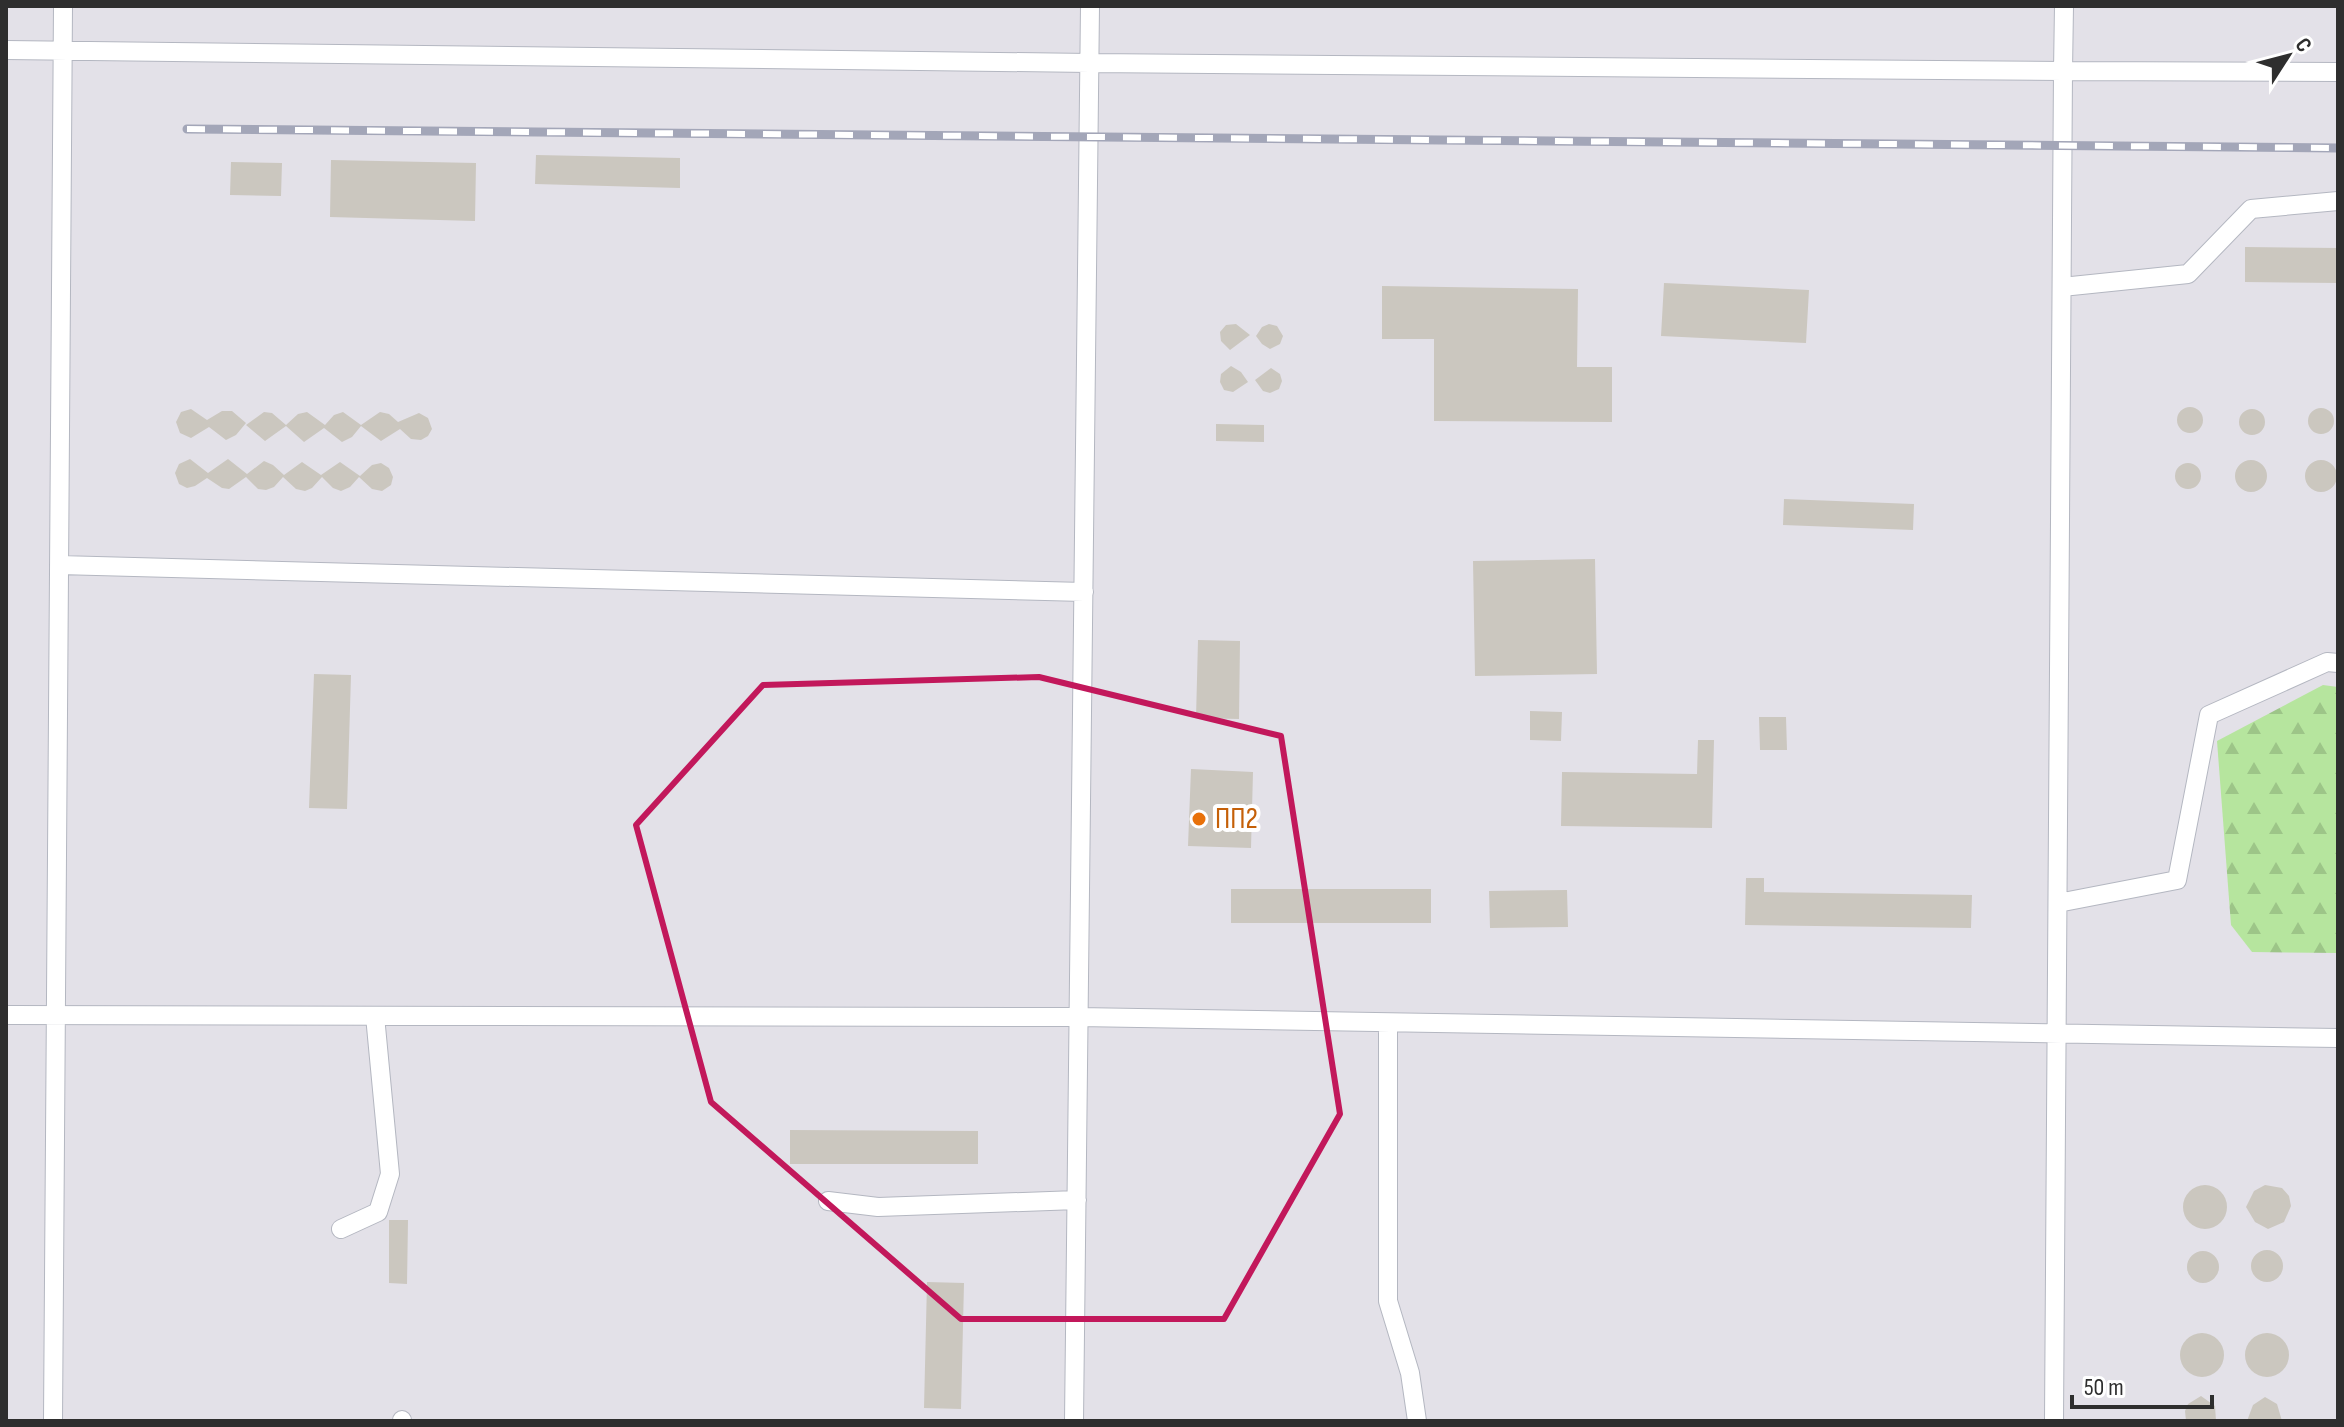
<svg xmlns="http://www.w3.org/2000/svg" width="2344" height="1427" font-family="'Sofia Sans Condensed',sans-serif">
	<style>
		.industrial { fill: #e3e1e8 }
		.forest { fill: url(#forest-firs) }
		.building { fill: #cbc7bf }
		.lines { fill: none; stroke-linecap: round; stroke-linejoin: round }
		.minor-casing { stroke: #b4b7c1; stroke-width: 20 }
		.minor { stroke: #fff; stroke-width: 18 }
		.rail-casing { stroke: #a3a6b8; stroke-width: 9 }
		.rail { stroke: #fff; stroke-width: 6; stroke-dasharray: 18; stroke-linecap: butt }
		.marked { fill: none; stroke: #c2185b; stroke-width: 6; stroke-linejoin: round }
		.food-dot { fill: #e8710a; stroke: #fff; stroke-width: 3 }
		.labels { text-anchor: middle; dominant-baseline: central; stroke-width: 8; stroke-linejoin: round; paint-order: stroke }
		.food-label { font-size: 30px; fill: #c56008; stroke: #fff; text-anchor: start }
	</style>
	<defs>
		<pattern id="forest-firs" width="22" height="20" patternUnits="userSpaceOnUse" patternTransform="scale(2)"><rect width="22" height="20" fill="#b6e59e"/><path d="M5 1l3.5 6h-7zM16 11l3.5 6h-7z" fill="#9dc588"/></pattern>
	</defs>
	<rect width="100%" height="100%" fill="#efe9e1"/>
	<!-- industrial -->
	<path class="industrial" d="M6 6H2338V1421H6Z"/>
	<!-- forest -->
	<path class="forest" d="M2323 685 2338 687V953L2252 952 2231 925 2217 741Z"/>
	<!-- building -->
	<path class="building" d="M536 155 680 158V188L535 184Z
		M331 160 476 163 475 221 330 217Z
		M231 162 282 163 281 196 230 195Z
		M2245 247 2338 248V283L2245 282Z
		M1664 283 1809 290 1806 343 1661 336Z
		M1382 286 1578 289 1577 367H1612V422L1434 421V339H1382Z
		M1236 324 1250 335 1230 350 1221 341 1220 332 1226 325Z
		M1269 324 1277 326 1283 336 1280 344 1270 349 1262 344 1256 336 1262 327Z
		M1231 366 1241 372 1248 382 1233 392 1224 390 1220 382 1221 374Z
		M1271 368 1280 374 1282 381 1279 389 1270 393 1263 391 1255 380Z
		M2177 420a13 13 0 1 1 26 0a13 13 0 1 1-26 0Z
		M2308 421a13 13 0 1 1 26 0a13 13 0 1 1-26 0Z
		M191 409 207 420 222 411H232L246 423 236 435 226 440 209 427 191 438 180 433 176 422 181 412Z
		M2239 422a13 13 0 1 1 26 0a13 13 0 1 1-26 0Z
		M264 412 272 413 286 425 298 414 307 412 325 425 334 415 343 412 361 425 380 412 389 414 398 422 419 413 428 418 432 429 428 436 421 440 411 439 400 429 381 441 361 426 352 437 342 442 324 428 304 442 286 426 265 441 246 425Z
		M1216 424 1264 425V442L1216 441Z
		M190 459 208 473 228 459 247 474 264 461 273 465 284 475 302 462 321 475 340 462 360 476 372 465 381 463 389 468 393 477 391 485 382 491 372 489 359 477 350 487 341 491 333 488 322 477 312 488 305 491 296 489 283 477 274 487 266 490 258 489 246 477 229 489 222 488 207 478 195 486 187 488 179 484 175 473 179 464Z
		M2235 476a16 16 0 1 1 32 0a16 16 0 1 1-32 0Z
		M2305 476a16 16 0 1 1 32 0a16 16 0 1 1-32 0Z
		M2175 476a13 13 0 1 1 26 0a13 13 0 1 1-26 0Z
		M1784 499 1914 504 1913 530 1783 525Z
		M1595 559 1597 674 1475 676 1473 561Z
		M1198 640 1240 641 1239 719 1196 718Z
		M314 674 351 675 347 809 309 808Z
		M1530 711 1562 712 1561 741 1530 740Z
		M1759 717H1786L1787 750H1760Z
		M1698 740H1714L1712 828 1561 826 1562 772 1697 774Z
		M1191 769 1253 772 1251 848 1188 846Z
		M1746 878H1764V892L1972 895 1971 928 1745 925Z
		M1231 889H1431V923H1231Z
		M1567 890 1568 927 1490 928 1489 891Z
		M790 1130 978 1131V1164H790Z
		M2265 1185 2282 1188 2289 1196 2291 1206 2284 1222 2268 1229 2255 1222 2246 1207 2254 1191Z
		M2183 1207a22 22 0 1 1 44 0a22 22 0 1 1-44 0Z
		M389 1220H408L407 1284 389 1283Z
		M2251 1266a16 16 0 1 1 32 0a16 16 0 1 1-32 0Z
		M2187 1267a16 16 0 1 1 32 0a16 16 0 1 1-32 0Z
		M927 1282 964 1283 961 1409 924 1408Z
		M2180 1355a22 22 0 1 1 44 0a22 22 0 1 1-44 0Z
		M2245 1355a22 22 0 1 1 44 0a22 22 0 1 1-44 0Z
		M2201 1396 2215 1406 2216 1421H2186L2185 1411 2188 1404Z
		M2265 1397 2277 1404 2282 1421H2247L2253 1405Z"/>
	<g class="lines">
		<defs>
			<path id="minor" d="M6 50 1090 63 2063 71 2064 6
				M2062 287 2188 274 2251 209 2338 201
				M59 565 1084 592
				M2058 903 2177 880 2209 715 2327 662 2338 663
				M6 1015 1079 1017 2338 1038
				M1388 1023V1301L1410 1373 1417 1421
				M828 1201 878 1207 1077 1200
				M341 1229 378 1212 390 1174 375 1016
				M53 1421 63 6
				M402 1421V1420
				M1074 1421 1090 6
				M2054 1421 2063 71 2338 72"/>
		</defs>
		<!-- minor casing -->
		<use href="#minor" class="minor-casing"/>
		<!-- minor -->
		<use href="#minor" class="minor"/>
		<defs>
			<path id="rail" d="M187 129 2338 148"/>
		</defs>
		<!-- rail casing -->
		<use href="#rail" class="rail-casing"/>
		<!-- rail -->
		<use href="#rail" class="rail"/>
	</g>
	<!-- marked area -->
	<path class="marked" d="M1039 677 1281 736 1340 1114 1224 1319H961L711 1102 636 825 763 685Z"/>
	<!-- markers -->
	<circle class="food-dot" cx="1199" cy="819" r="8"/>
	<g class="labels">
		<!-- food labels -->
		<g class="food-label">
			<text x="1215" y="819">ПП2</text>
		</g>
	</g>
	<!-- border -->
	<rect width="2344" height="1427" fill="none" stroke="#2e2e2e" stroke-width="16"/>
	<!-- north arrow -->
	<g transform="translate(2288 56) rotate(54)" stroke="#ffffff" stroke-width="6" paint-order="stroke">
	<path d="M0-6L14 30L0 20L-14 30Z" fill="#2e2e2e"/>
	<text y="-12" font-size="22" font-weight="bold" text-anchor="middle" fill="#2e2e2e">С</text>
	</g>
	<!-- scale -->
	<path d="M2072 1395v12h140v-12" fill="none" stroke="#2e2e2e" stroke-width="4"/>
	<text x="2084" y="1395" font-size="24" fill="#2e2e2e" stroke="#ffffff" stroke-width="6" paint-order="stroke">50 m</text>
</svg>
